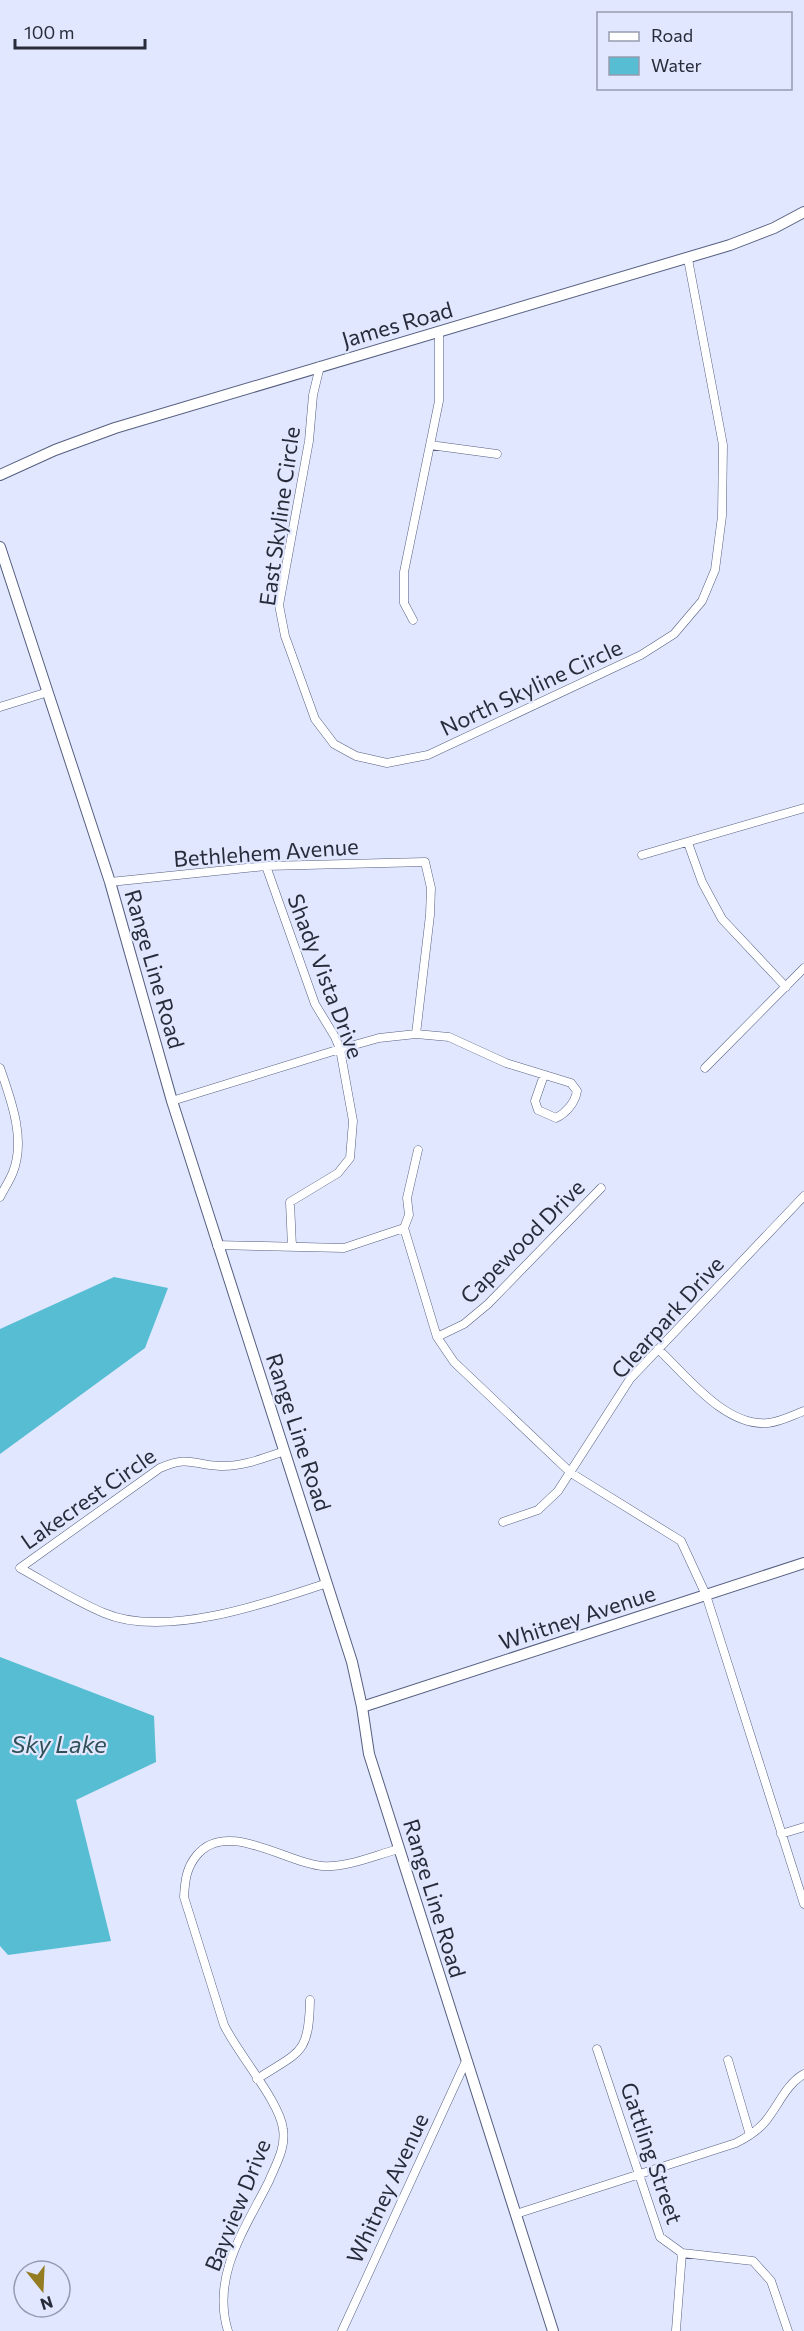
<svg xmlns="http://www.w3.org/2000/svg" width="804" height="2331" font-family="Commissioner,sans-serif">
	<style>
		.water { fill: #57bdd3 }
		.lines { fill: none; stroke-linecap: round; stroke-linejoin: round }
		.minor-casing { stroke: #565f80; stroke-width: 9 }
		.secondary-casing { stroke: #565f80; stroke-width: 12 }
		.minor { stroke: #fff; stroke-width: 8 }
		.secondary { stroke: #fff; stroke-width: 10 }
		.labels { text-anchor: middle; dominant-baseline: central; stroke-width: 4.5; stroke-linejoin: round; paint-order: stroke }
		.street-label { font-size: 22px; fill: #282c3a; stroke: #e0e7fe }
		.water-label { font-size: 24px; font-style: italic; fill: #305057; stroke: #e0e7fe }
	</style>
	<rect width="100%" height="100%" fill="#e0e7fe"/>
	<!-- water -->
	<path class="water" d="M114 1277 168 1288 145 1348 0 1454V1329Z
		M0 1657 154 1716 156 1762 76 1800 111 1941 8 1955 0 1946Z"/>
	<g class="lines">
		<defs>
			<path id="minor" d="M320 366 313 395 309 441 279 605 285 636 315 719 334 744 356 756 387 763 428 755 641 655 674 634 702 601 715 570 722 516 723 445 688 259
				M430 445 497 454
				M413 620 404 603V572L439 401V332
				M0 707 48 692
				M688 843 702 882 722 919 786 987
				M642 855 804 808
				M266 866 315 1004 335 1037 340 1049 353 1121 350 1158 338 1173 290 1202 292 1247
				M110 882 266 866 425 862 431 888 430 915 416 1034
				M0 1068C11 1100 26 1139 13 1172 10 1180 4 1189 0 1197
				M705 1068 804 968
				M172 1101 340 1049 379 1038 416 1034 449 1037 506 1063 571 1083 577 1091C575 1103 566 1113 556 1118L538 1110 535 1101 544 1075
				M404 1228 437 1337 454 1362 571 1473 681 1541 706 1595 804 1904
				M404 1228 409 1215 407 1198 418 1150
				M217 1245 344 1248 404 1228
				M437 1337 464 1324 488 1304 601 1188
				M658 1349C687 1376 725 1427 768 1423 780 1422 793 1415 804 1411
				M285 1451C264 1458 242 1467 220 1466 192 1465 190 1455 160 1468L20 1568C47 1583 75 1601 104 1613 164 1639 268 1603 327 1583
				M503 1522 538 1510 558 1491 630 1379 804 1196
				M781 1834 804 1827
				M597 2049 660 2237 682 2253 753 2261 771 2281 788 2331
				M728 2060 750 2135
				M257 2079C300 2051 309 2055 310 2000
				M516 2214 736 2143C746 2138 756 2132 764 2123 778 2107 785 2085 804 2074
				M676 2330 682 2253
				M228 2331C211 2276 245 2229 269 2181 276 2164 286 2148 283 2129 280 2102 238 2054 224 2025L184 1897C185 1881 186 1868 197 1855 227 1819 286 1863 322 1866 347 1868 375 1855 399 1849
				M342 2331 466 2061"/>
			<path id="secondary" d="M0 475 55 450 115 428 730 245 774 228 804 212
				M0 547 110 882 172 1101 352 1662 362 1707 369 1754 553 2331
				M362 1707 804 1563"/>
		</defs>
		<!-- minor casing -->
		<use href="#minor" class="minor-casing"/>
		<!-- secondary casing -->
		<use href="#secondary" class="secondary-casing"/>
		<!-- minor -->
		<use href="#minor" class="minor"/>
		<!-- secondary -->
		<use href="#secondary" class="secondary"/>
	</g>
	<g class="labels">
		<!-- street labels -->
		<g class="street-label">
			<text transform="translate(397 324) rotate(-16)">James Road</text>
			<text transform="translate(279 516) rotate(-82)">East Skyline Circle</text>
			<text transform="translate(531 687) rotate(-25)">North Skyline Circle</text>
			<text transform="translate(266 852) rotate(-4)">Bethlehem Avenue</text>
			<text transform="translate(155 969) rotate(74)">Range Line Road</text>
			<text transform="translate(326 976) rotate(69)">Shady Vista Drive</text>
			<text transform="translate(522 1241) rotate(-45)">Capewood Drive</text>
			<text transform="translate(667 1317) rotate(-48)">Clearpark Drive</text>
			<text transform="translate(299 1432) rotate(72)">Range Line Road</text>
			<text transform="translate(88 1498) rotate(-35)">Lakecrest Circle</text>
			<text transform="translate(577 1617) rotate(-18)">Whitney Avenue</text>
			<text transform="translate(435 1898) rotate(73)">Range Line Road</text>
			<text transform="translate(652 2153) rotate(71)">Gattling Street</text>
			<text transform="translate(387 2188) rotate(-65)">Whitney Avenue</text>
			<text transform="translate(237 2205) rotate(-68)">Bayview Drive</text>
		</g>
		<!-- water labels -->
		<g class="water-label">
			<text x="59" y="1743">Sky Lake</text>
		</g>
	</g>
	<!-- legend -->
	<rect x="597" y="12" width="195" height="78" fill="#e0e7fe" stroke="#969cb0" stroke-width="1.5"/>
	<rect x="609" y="32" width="30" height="9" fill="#ffffff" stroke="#969cb0" stroke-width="1.5"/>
	<text x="651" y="42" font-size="18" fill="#282c3a">Road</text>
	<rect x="609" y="57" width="30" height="18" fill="#57bdd3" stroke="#969cb0" stroke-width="1.5"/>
	<text x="651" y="72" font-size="18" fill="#282c3a">Water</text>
	<!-- north arrow -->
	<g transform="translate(42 2289) rotate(162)"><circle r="28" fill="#e0e7fe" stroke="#969cb0" stroke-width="1.5"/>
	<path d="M0-4.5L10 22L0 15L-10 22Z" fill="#947c23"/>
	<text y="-9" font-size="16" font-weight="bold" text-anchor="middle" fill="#282c3a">N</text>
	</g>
	<!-- scale -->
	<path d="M15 39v9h130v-9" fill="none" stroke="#282c3a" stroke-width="3"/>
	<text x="24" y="39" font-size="18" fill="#282c3a" stroke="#e0e7fe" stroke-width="4.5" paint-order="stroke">100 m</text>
</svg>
